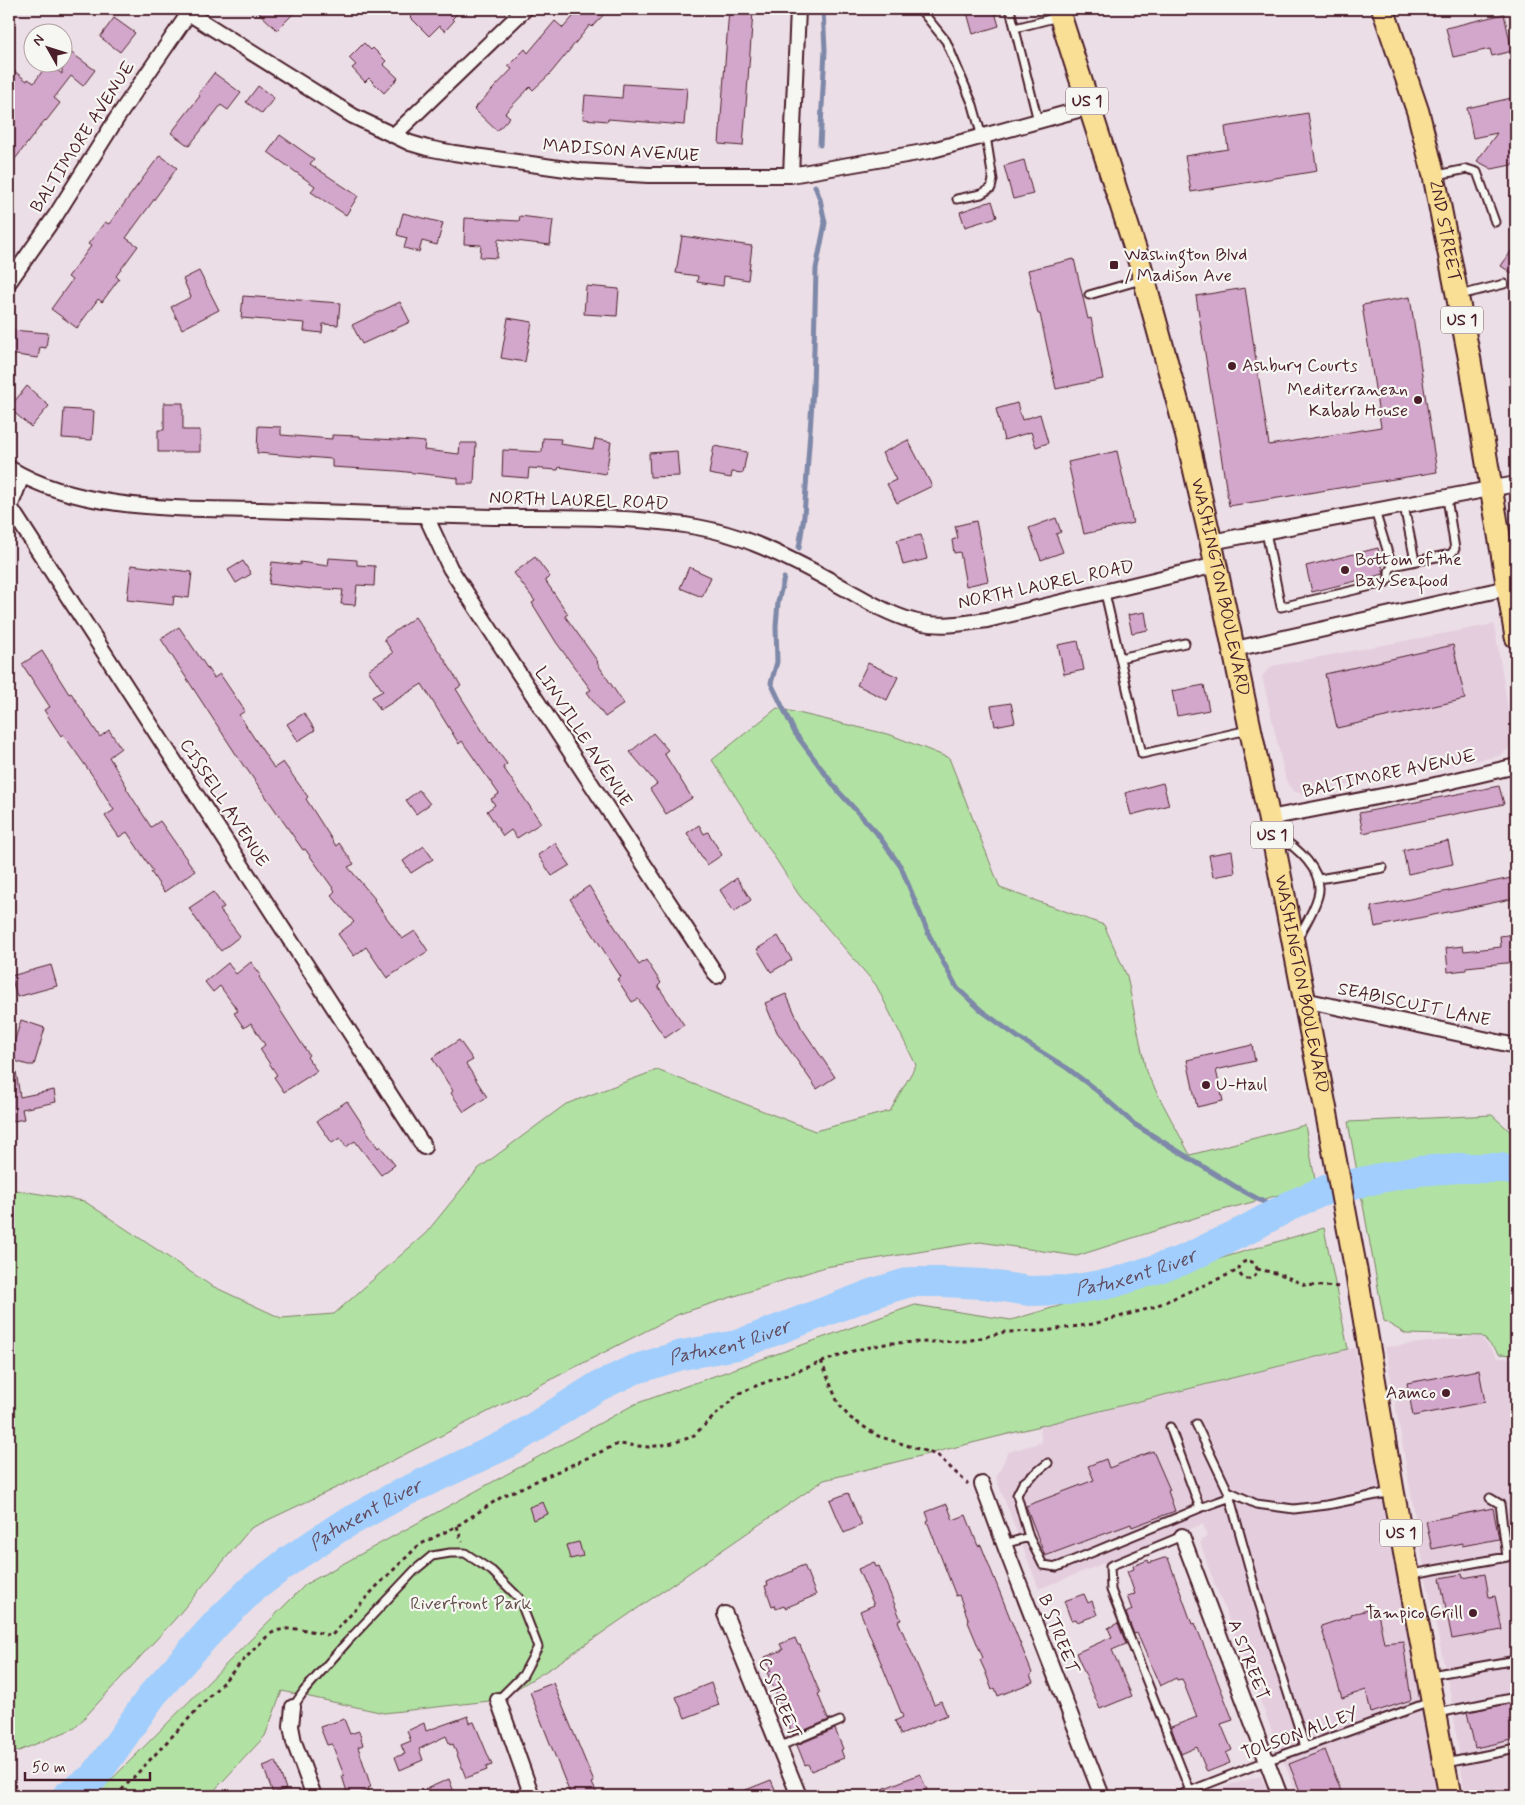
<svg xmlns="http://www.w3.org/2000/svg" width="1525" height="1805" font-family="Mynerve,sans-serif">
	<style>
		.built { fill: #e4cede }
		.green { fill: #b1e2a3; stroke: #7e8067 }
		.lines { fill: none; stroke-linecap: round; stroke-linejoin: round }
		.stream { stroke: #7e88a8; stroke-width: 5 }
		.river { stroke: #a1cefc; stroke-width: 30 }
		.building { fill: #d3a7cb; stroke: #4a1f2b }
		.service-casing { stroke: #4a1f2b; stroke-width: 11 }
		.minor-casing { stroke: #4a1f2b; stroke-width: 18 }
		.primary-casing { stroke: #4a1f2b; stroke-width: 25 }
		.path { stroke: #4a1f2b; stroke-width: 3; stroke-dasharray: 4 4; stroke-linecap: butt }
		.service { stroke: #f6f6f2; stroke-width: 7 }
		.minor { stroke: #f6f6f2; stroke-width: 14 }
		.primary { stroke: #f9df96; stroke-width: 21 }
		.poi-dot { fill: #4a1f2b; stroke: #f6f6f2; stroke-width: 2 }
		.labels { text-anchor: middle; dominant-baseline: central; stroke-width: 4.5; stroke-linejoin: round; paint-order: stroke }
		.shield { fill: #f6f6f2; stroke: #7e6067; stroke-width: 1 }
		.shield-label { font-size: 16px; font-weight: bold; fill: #4a1f2b }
		.street-label { font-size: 18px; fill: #4a1f2b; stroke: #f6f6f2 }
		.poi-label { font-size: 18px; fill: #4a1f2b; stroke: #f6f6f2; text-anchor: start }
		.park-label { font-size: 18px; fill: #645049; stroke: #f6f6f2 }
		.water-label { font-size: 19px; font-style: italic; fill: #604b5f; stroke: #f6f6f2 }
	</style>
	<rect width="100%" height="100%" fill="#ecdee6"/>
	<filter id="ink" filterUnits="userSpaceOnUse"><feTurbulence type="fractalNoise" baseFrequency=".02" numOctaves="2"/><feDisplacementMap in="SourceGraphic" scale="10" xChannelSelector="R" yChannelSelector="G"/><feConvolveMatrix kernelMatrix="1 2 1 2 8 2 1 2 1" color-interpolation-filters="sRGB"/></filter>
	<g filter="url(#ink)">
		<!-- built -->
		<path class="built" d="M1494 624 1513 737 1509 748 1500 756 1302 794 1293 791 1286 781 1262 676 1272 666Z
			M1480 1336 1498 1358H1516V1796H1465L1451 1698 1426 1579 1385 1347Z
			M1355 1348 1421 1703 1435 1744 1442 1796H1297L1207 1564 1200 1542 1207 1536 1203 1524 1039 1589 996 1478 1008 1452 1042 1442 1039 1427Z
			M1261 1776 1270 1796H1199L1232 1784Z"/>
		<!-- green -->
		<path class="green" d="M777 708 891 735 949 758 1000 888 1104 925 1127 976 1146 1072 1190 1155 1305 1125 1316 1185 1204 1215 1077 1256 980 1242 825 1267 679 1314 378 1468 251 1528 175 1619 75 1728 9 1755V1189L84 1201 210 1285 281 1318 334 1314 426 1233 478 1169 566 1104 657 1070 815 1131 890 1111 916 1065 876 985 799 895 712 760Z
			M1492 1115 1513 1134H1516V1355L1499 1354 1482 1336 1406 1334 1384 1321 1348 1122Z
			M1324 1228 1348 1349 824 1480 551 1668 498 1700 384 1713 282 1691 265 1736 209 1796H95L306 1584 635 1404 915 1305 1011 1320Z"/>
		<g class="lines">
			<!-- stream -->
			<path class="stream" d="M820 145 825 50 823 9
				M799 548 804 516 813 388 816 269 825 223 820 199 815 186
				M784 578 778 602 776 626 777 662 771 683 795 733 838 791 876 832 901 867 929 935 957 988 982 1011 1019 1038 1067 1068 1096 1090 1134 1124 1236 1187 1280 1211"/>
			<!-- river -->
			<path class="river" id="s1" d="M67 1796 94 1777 111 1754 153 1694 217 1623 252 1589 290 1560 338 1528 398 1495 509 1443 597 1387 633 1370 682 1355 737 1345 877 1292 910 1282H942L984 1284 1029 1291 1069 1290 1113 1283 1181 1261 1246 1230 1293 1204 1326 1190 1380 1178 1419 1171 1458 1168H1501L1516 1171"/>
		</g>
		<!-- building -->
		<path class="building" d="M255 9H298L277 30Z
			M418 9H462L452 19 454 21 445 31 439 26 429 36 410 17Z
			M580 9H609L592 27 590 25 550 74 533 90 530 87 505 113 510 117 497 131 474 109 512 69 508 66 525 49 528 53 555 21 563 28Z
			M729 9 753 12 743 146 719 144Z
			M966 9H994L999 26 973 34Z
			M1504 14 1512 51 1492 56 1490 49 1453 57 1446 28Z
			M114 18 135 33 120 52 100 37Z
			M364 43 371 50 373 48 386 61 383 64 398 78 384 93 369 78 365 82 352 68 356 65 349 58Z
			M62 46 95 70 83 86 71 76 54 98 60 103 46 121 45 120 9 167V67L27 81 28 79 34 83 48 63 62 74Z
			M214 73 241 93 228 110 221 105 189 146 171 133 200 96 198 94Z
			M623 84 687 88 684 125 608 119V121L583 119 585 95 622 98Z
			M258 86 274 98 262 114 246 102Z
			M1516 97V164L1492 169 1477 161 1497 133 1473 138 1467 108Z
			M1308 113 1317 171 1191 192 1185 156 1228 149 1225 127Z
			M280 135 314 159 310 164 358 196 346 215 311 192 315 186 268 152Z
			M160 155 177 168 126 238 138 246 116 276 119 279 102 302 98 299 77 328 51 309 72 280 68 277 91 246 88 244 105 222 109 224Z
			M1024 160 1033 194 1013 199 1004 166Z
			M992 201 997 217 965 227 960 212Z
			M403 213 443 223 437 245 422 241 419 252 404 248 407 238 397 235Z
			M520 216 553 220 550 245 498 239 497 258 480 257 481 245 464 244 465 218 519 221Z
			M682 236 752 246 748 280 724 276 723 286 697 282 698 276 676 273Z
			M1516 244V276L1501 266Z
			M1074 259 1088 319 1091 318 1103 379 1056 389 1040 314H1038L1028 270Z
			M199 271 219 310 182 329 171 307 191 297 183 279Z
			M586 286 619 289 617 316 584 314Z
			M1245 288 1269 445 1381 427 1362 305 1410 297 1437 472 1229 506 1196 296Z
			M243 296 340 303 338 325 323 324 322 333 304 331 305 323 241 318Z
			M400 302 410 322 362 344 352 325Z
			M508 318 532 322 525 362 501 358Z
			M11 330 48 333 46 348 40 347 38 358 9 354Z
			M27 386 49 406 31 427 9 408Z
			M164 403H183V430H200V452H158V430H164Z
			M1017 403 1022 420 1040 414 1048 443 1036 447 1031 432 1004 440 996 409Z
			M64 409 94 411 92 440 62 438Z
			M258 426 281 427V435L332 439V435L360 436V438L415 441 425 442 424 450 459 454 460 443H476L474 484H458V478L398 471 332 467V459L257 453Z
			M543 438 561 439 560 444 593 449 595 439 611 442 606 474 559 467 558 470 529 468 528 478 502 476 503 450 542 452Z
			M908 440 932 486 897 503 887 484 896 480 882 453Z
			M714 446 747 452 743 473 732 472 731 478 709 474Z
			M677 451 679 476 650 477 649 453Z
			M1117 451 1133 523 1084 534 1068 462Z
			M1056 518 1061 532 1056 534 1063 552 1041 560 1029 528Z
			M976 521 988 581 966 586 960 552 954 553 952 540 958 538 955 526Z
			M921 535 927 559 903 565 897 540Z
			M1378 548 1384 574 1312 592 1306 566Z
			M535 557 550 577 545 580 568 614 565 616 598 662 597 663 624 704 605 717 587 692 591 690 556 642 532 603 535 601 514 573Z
			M329 558 357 560V565L375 566 374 586 357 585 355 605 341 604 343 590 312 588V589L269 584 272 562 300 565V562L328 566Z
			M243 561 251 574 236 583 228 570Z
			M131 565 192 572 189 598 174 596 173 605 127 600Z
			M689 567 711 577 702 597 680 588Z
			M1145 612 1148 630 1132 633 1128 615Z
			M415 617 445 660 461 686 456 689 490 743 491 742 507 764 503 767 541 823 517 838 511 830 503 836 487 811 495 805 491 799 499 794 462 741 459 744 422 684 380 710 372 697 383 691 368 670 393 653 384 639Z
			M179 627 214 678 220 674 245 711 239 715 274 768 283 762 308 797 306 799 336 846 339 843 354 864 348 867 375 899 374 900 402 939 415 931 428 951 387 978 366 947 354 956 338 934 354 922 331 895 335 891 305 849 303 850 246 768H245L161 639Z
			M1078 641 1084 670 1064 674 1058 645Z
			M1453 645 1465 699 1337 728 1325 674Z
			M42 651 69 694 71 693 100 737 109 730 121 748 109 757 127 787 126 788 151 827 160 821 195 871 164 892 151 872 153 871 127 832 119 837 105 816 114 810 95 779 63 734 61 736 44 710 50 707 22 664Z
			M868 663 898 677 887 700 857 685Z
			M1204 685 1209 710 1177 716 1172 691Z
			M1011 703 1015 722 995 726 991 706Z
			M304 713 315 730 298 741 287 724Z
			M653 733 668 750 664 753 692 798 666 814 650 789 657 784 630 752Z
			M1163 783 1169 805 1131 815 1125 793Z
			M1499 786 1504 804 1363 833 1359 813Z
			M419 790 430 804 416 814 406 800Z
			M699 825 704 834 708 832 722 855 707 865 687 833Z
			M1448 841 1453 864 1408 874 1403 850Z
			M555 843 570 865 552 876 538 855Z
			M424 846 433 859 411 873 403 861Z
			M1232 851 1235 873 1213 877 1209 855Z
			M1516 877V898L1375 927 1371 907Z
			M737 878 751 900 734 912 720 890Z
			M589 886 639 965 646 960 661 983 658 986 684 1025 665 1038 638 999 632 1002 617 979 621 977 570 899Z
			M213 892 224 907 220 910 240 936 221 951 204 931 189 908Z
			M1516 934V962L1466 967V970L1448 972 1446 948 1463 946 1464 951 1501 947 1500 936Z
			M778 936 792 960 771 972 757 949Z
			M251 962 261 975 259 977 309 1055 307 1057 317 1071 284 1092 274 1077 277 1075 260 1049 265 1045 251 1023 244 1028 234 1013 238 1011 220 986 213 992 205 982 228 963 236 974Z
			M51 965 57 986 17 997 11 976Z
			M786 994 801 1027 835 1077 817 1089 777 1032 765 1003Z
			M21 1020 45 1028 34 1065H28L9 1059Z
			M459 1040 473 1060 466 1064 487 1097 464 1112 451 1093 453 1091 432 1058Z
			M1252 1045 1255 1061 1216 1070 1223 1101 1197 1107 1187 1060Z
			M16 1071 20 1097 54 1090 56 1102 22 1109 24 1119 9 1122V1072Z
			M347 1101 378 1148 380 1146 395 1165 381 1175 355 1141 346 1147 340 1138 332 1143 317 1121Z
			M1479 1370 1485 1402 1413 1416 1407 1383Z
			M1153 1451 1170 1490 1168 1491 1175 1511 1132 1527 1131 1524 1045 1556 1026 1506 1094 1480 1088 1466 1106 1459 1109 1468Z
			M848 1493 862 1525 844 1533 830 1500Z
			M543 1502 548 1514 533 1520 529 1507Z
			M947 1504 953 1520 966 1515 978 1546 981 1545 1032 1673 1030 1675 1033 1682 998 1696 995 1688 992 1690 985 1671 980 1660 983 1658 968 1622 969 1621 959 1595 956 1596 927 1521 929 1520 926 1512Z
			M1493 1508 1499 1539 1462 1546V1543L1432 1549 1426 1521Z
			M579 1542 583 1556 570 1559 566 1545Z
			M1164 1558H1168L1192 1624 1195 1623 1233 1720 1221 1724 1232 1750 1226 1753 1230 1763 1207 1772 1197 1747 1181 1754 1171 1727 1197 1717 1182 1679 1177 1680 1176 1678 1160 1686 1137 1633 1134 1634 1126 1613 1132 1610 1127 1596 1135 1594 1127 1571 1134 1569 1133 1566 1148 1560 1149 1563Z
			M874 1562 876 1567 879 1566 901 1620 898 1621 934 1704 941 1701 947 1715 901 1735 895 1721 903 1717 860 1611 874 1605 858 1569Z
			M804 1565 816 1595 785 1608 784 1606 776 1609 775 1605 772 1606 765 1586 768 1585 767 1582 793 1571 792 1570Z
			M1462 1574 1463 1578 1485 1574 1489 1597 1495 1596 1502 1630 1452 1639 1440 1578Z
			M1084 1594 1088 1603 1092 1601 1097 1615 1077 1622 1076 1619 1071 1620 1064 1601Z
			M1377 1608 1384 1643 1403 1641 1411 1700 1371 1713 1366 1690 1342 1698 1321 1626 1351 1616V1614Z
			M1118 1623 1126 1644 1112 1650 1132 1696 1100 1709 1076 1653 1112 1637 1108 1628Z
			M795 1638 798 1645H800L814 1679 820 1693 818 1694 828 1719H831L793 1735 767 1672 771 1671 765 1657 783 1650 780 1644Z
			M553 1683 594 1782 592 1783 598 1796H571L542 1723 530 1692Z
			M711 1683 719 1705 685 1718 676 1697Z
			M1512 1703 1516 1722V1739L1475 1748 1467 1712Z
			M468 1716 470 1723 474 1722 492 1765 486 1767 487 1770 466 1778 453 1744 450 1745 446 1736 419 1749 423 1760 400 1770 395 1757 405 1754 401 1745 411 1741 407 1731 424 1723 426 1731Z
			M344 1719 350 1734 359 1731 363 1745 358 1747 371 1787 368 1788 369 1790 353 1796 352 1794 348 1795 342 1776 344 1775 332 1744 327 1745 320 1727Z
			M835 1729 843 1749 841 1750 844 1758 811 1771 808 1764 805 1765 797 1745Z
			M1325 1750 1343 1796H1302L1289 1764Z
			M276 1761 286 1789 273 1793 263 1766Z
			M920 1774 927 1790 911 1796H865Z
			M449 1779 454 1792 442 1796H410Z
			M771 1780 778 1796H733V1795Z"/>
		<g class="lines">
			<defs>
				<path id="service" d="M920 9 946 41 973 105 982 137
					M1010 9 1038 121
					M1015 28 1058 17
					M1437 175 1467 169 1477 172 1495 222
					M957 199 981 194 991 188 993 180 986 136
					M1089 295 1141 280
					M1460 295 1504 284
					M1404 506 1415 561
					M1375 511 1392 566
					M1266 532 1281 607 1385 583 1389 578V571L1392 566 1451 554 1455 549 1447 498
					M1105 593 1142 754 1248 730
					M1120 658 1185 643
					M1278 836C1296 847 1325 871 1318 896 1314 911 1305 925 1298 938
					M1319 879 1383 868
					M1196 1424 1228 1491 1256 1504 1294 1509 1327 1505 1391 1492
					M1048 1463 1023 1483 1017 1495 1029 1537 1043 1565 1057 1567 1200 1508 1170 1427
					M1228 1491 1258 1599 1305 1747
					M1200 1508 1231 1497
					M1182 1536 1110 1566 1111 1590 1190 1791
					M1004 1544 1029 1537
					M1412 1574 1507 1557 1500 1504 1490 1498
					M1431 1675 1516 1660
					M293 1707 304 1691 347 1642 415 1570 432 1556 450 1553H465L492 1571 519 1598 538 1647 523 1675 498 1700
					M1438 1713 1516 1697
					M778 1747 840 1721
					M1446 1763 1516 1749
					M1177 1796 1266 1761 1430 1702"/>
				<path id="minor" d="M182 9 353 116 410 143 427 148 454 153 580 171 648 175H791L929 151 1089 107
					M394 135 525 9
					M791 175 798 9
					M9 282 56 215 117 118 189 13
					M9 468C81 512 178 508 260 510 338 513 415 515 493 517 541 517 591 516 639 520 677 523 717 528 753 543 784 555 814 571 844 588 868 601 894 618 922 623 944 627 965 623 987 620L1216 565
					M22 476 10 507 424 1147
					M426 516 450 568 717 976
					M1211 542 1516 484
					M1235 649 1516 586
					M1269 818 1418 789 1516 766
					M1304 1000 1516 1046
					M982 1484 1009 1557 1102 1796
					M1182 1536 1280 1796
					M725 1614 799 1796
					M498 1700 532 1796
					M293 1707 291 1726 294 1742 314 1796"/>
				<g id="primary">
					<path id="s2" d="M1058 9 1140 264 1185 429 1211 542 1269 818 1328 1121 1356 1270 1393 1491 1450 1796"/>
					<path id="s3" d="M1383 9 1418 112 1434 176 1470 361 1516 637"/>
				</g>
			</defs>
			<!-- service casing -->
			<use href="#service" class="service-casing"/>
			<!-- minor casing -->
			<use href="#minor" class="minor-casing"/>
			<!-- primary casing -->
			<use href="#primary" class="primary-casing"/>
			<!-- path -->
			<path class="path" d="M1239 1270a9 9 0 1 1 18 0a9 9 0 1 1-18 0Z
				M1257 1269 1280 1274 1305 1285 1341 1287
				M821 1361 838 1403 849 1417 878 1436 937 1455 968 1484
				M457 1526 462 1542
				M116 1796 257 1646C263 1641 271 1631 280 1630 296 1626 316 1632 331 1636L377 1586 419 1545 457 1526 503 1496 618 1444 649 1447 669 1444 692 1437 738 1394 758 1385 856 1350 890 1343 967 1341 1005 1332 1044 1331 1093 1324 1151 1308 1239 1270"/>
			<!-- service -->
			<use href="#service" class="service"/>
			<!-- minor -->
			<use href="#minor" class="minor"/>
			<!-- primary -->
			<use href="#primary" class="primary"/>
		</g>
	</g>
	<!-- markers -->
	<g class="poi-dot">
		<rect x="1109" y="260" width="10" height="10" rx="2.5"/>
		<circle cx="1232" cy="366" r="5"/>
		<circle cx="1418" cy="400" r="5"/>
		<circle cx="1345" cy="570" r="5"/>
		<circle cx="1206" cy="1085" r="5"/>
		<circle cx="1446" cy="1393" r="5"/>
		<circle cx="1473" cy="1613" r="5"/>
	</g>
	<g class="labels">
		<!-- shield labels -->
		<g class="shield">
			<rect x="1066" y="87.5" width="42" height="27" rx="4"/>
			<rect x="1441" y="306.5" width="42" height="27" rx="4"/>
			<rect x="1251" y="821.5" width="42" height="27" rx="4"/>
			<rect x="1380" y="1519.5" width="42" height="27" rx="4"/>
		</g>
		<g class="shield-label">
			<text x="1087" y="101">US 1</text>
			<text x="1462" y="320">US 1</text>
			<text x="1272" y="835">US 1</text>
			<text x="1401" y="1533">US 1</text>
		</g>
		<!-- street labels -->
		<g class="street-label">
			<text transform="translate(83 137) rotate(-57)">BALTIMORE AVENUE</text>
			<text transform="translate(621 151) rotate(4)">MADISON AVENUE</text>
			<text stroke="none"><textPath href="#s3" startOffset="231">2ND STREET</textPath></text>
			<text transform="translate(579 501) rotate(2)">NORTH LAUREL ROAD</text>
			<text transform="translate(1046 585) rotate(-12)">NORTH LAUREL ROAD</text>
			<text stroke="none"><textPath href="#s2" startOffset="601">WASHINGTON BOULEVARD</textPath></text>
			<text transform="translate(583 737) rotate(57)">LINVILLE AVENUE</text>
			<text transform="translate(1389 774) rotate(-12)">BALTIMORE AVENUE</text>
			<text transform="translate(224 803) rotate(57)">CISSELL AVENUE</text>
			<text stroke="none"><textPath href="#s2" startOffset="1006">WASHINGTON BOULEVARD</textPath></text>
			<text transform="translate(1414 1005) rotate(12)">SEABISCUIT LANE</text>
			<text transform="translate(1058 1634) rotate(69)">B STREET</text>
			<text transform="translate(1248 1660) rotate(69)">A STREET</text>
			<text transform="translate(779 1698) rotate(68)">C STREET</text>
			<text transform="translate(1300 1734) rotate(-20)">TOLSON ALLEY</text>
		</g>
		<!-- poi labels -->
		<g class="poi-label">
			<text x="1124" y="255">Washington Blvd<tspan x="1124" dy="21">/ Madison Ave</tspan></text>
			<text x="1242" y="366">Ashbury Courts</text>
			<text x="1408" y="390" text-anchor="end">Mediterranean<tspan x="1408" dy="21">Kabab House</tspan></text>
			<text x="1355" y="560">Bottom of the<tspan x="1355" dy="21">Bay Seafood</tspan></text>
			<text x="1216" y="1085">U-Haul</text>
			<text x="1436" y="1393" text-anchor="end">Aamco</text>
			<text x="1463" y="1613" text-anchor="end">Tampico Grill</text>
		</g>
		<!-- park labels -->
		<g class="park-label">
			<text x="471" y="1604">Riverfront Park</text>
		</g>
		<!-- water labels -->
		<g class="water-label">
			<text stroke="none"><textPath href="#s1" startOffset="1240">Patuxent River</textPath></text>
			<text stroke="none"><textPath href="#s1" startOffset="820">Patuxent River</textPath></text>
			<text stroke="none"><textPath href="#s1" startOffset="415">Patuxent River</textPath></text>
		</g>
	</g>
	<!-- margin -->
	<rect width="1525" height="1805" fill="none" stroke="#f6f6f2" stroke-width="30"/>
	<rect x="15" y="15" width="1495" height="1775" fill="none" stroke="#4a1f2b" stroke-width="2" filter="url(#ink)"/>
	<!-- north arrow -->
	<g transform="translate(48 48) rotate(309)"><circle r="24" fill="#f6f6f2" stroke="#b1a0a2"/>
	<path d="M0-4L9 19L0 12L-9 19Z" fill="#4a1f2b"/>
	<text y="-8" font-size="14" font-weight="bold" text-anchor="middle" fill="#4a1f2b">N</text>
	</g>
	<!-- scale -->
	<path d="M25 1772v8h125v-8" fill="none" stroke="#4a1f2b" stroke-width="2.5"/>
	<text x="32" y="1772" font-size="15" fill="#4a1f2b" stroke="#f6f6f2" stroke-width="4" paint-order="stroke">50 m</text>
</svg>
